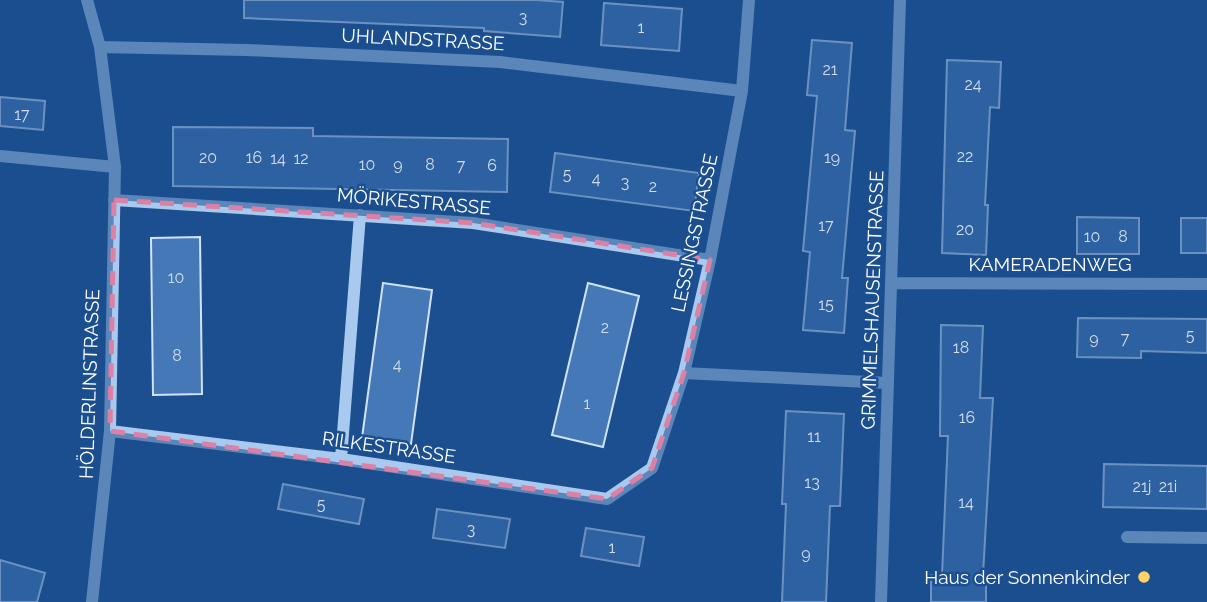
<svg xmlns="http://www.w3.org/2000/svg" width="1207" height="602" font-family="Raleway,sans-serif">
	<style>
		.building { fill: #4478b7; stroke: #cfe3fa; stroke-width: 2 }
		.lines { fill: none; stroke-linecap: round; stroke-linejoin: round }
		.minor { stroke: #a9c9ee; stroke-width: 12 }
		.marked { fill: none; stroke: #dd80a5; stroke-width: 5; stroke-dasharray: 14 9; stroke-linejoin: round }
		.poi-dot { fill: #ffd166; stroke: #1b4f8f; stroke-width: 2.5 }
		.labels { text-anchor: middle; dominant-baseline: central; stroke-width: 5; stroke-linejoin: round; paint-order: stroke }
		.number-label { font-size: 16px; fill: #d0dded }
		.street-label { font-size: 19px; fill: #fff; stroke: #1b4f8f }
		.poi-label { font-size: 19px; fill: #fff; stroke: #1b4f8f; text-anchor: end }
	</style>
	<rect width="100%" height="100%" fill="#1b4f8f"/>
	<!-- building -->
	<path class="building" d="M244 0H537L563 2 560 37 484 31V28L244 18Z
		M604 3 682 9 679 51 601 45Z
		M812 40 852 43 845 130 855 131 842 278H848L844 333 803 330 810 252 803 251 817 96 807 95Z
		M947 60 1001 62 999 108 990 107 985 205H988L986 255 942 253Z
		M0 97 45 101 43 130 0 126Z
		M173 127 313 128V136L508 139 507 192 173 186Z
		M555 153 699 173 694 211 550 192Z
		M1077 217 1139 218V254H1077Z
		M1181 218H1207V253H1181Z
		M200 237 202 394 153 395 151 238Z
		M383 283 432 290 411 444 362 438Z
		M588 283 639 296 603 447 552 435Z
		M1078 318 1207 319V353L1141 351V358L1077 357Z
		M941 325 983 326 980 398H993L983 575H986V602H931V575H942L948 436H940Z
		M786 411 844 414 840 506H830L826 602H782L786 504H782Z
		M1104 464 1207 466V509L1103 507Z
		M283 484 364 499 359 524 278 509Z
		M437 509 510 519 505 548 433 538Z
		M586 528 644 537 639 566 581 556Z
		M0 560 45 573 37 602H0Z"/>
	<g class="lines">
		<!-- minor -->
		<path class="minor" d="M87 0 100 47 115 167 110 431 92 602
			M100 47 247 50 500 62 742 91
			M0 156 115 167
			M114 200 473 223 710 260
			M893 283 1207 284
			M684 373 888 383
			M110 431 341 459 607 499 652 468 684 373 710 260 742 91 749 0
			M341 459 360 215
			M1127 537 1207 538
			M881 602 900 0"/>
	</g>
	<!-- marked area -->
	<path d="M0 0H1207V602H0ZM114 200 473 223 710 260 684 373 652 468 607 499 110 431Z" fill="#1b4f8f" fill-opacity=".55" fill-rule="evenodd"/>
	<path class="marked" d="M114 200 473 223 710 260 684 373 652 468 607 499 110 431Z"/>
	<!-- markers -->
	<circle class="poi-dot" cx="1144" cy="577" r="7"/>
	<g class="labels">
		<!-- number labels -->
		<g class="number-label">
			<text x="523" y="17">3</text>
			<text x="641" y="27">1</text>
			<text x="830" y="69">21</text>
			<text x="973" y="84">24</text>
			<text x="22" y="114">17</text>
			<text x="965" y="156">22</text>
			<text x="208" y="157">20</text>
			<text x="254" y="157">16</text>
			<text x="832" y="157">19</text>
			<text x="278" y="158">14</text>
			<text x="301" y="158">12</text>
			<text x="367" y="164">10</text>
			<text x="398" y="164">9</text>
			<text x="430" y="164">8</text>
			<text x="461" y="165">7</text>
			<text x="492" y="165">6</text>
			<text x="567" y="174">5</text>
			<text x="596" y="178">4</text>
			<text x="625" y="182">3</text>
			<text x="653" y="186">2</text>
			<text x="826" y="225">17</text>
			<text x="965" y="229">20</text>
			<text x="1092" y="236">10</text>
			<text x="1123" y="236">8</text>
			<text x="176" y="277">10</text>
			<text x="826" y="304">15</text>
			<text x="605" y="327">2</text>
			<text x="1190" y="335">5</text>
			<text x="1094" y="338">9</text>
			<text x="1125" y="338">7</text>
			<text x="961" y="347">18</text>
			<text x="177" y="355">8</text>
			<text x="397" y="364">4</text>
			<text x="587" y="403">1</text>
			<text x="967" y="417">16</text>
			<text x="814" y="436">11</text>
			<text x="812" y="482">13</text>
			<text x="1142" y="486">21j</text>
			<text x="1168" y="486">21i</text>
			<text x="966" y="502">14</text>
			<text x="321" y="504">5</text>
			<text x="471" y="529">3</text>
			<text x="612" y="547">1</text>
			<text x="806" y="553">9</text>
		</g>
		<!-- street labels -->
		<g class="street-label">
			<text transform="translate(423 39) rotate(3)">UHLANDSTRASSE</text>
			<text transform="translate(414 201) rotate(5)">MÖRIKESTRASSE</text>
			<text transform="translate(694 233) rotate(-78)">LESSINGSTRASSE</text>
			<text x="1050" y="264">KAMERADENWEG</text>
			<text transform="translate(872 300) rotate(-88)">GRIMMELSHAUSENSTRASSE</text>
			<text transform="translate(89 384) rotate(-88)">HÖLDERLINSTRASSE</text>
			<text transform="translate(389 447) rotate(8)">RILKESTRASSE</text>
		</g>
		<!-- poi labels -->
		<g class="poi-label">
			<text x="1130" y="577">Haus der Sonnenkinder</text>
		</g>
	</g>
</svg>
